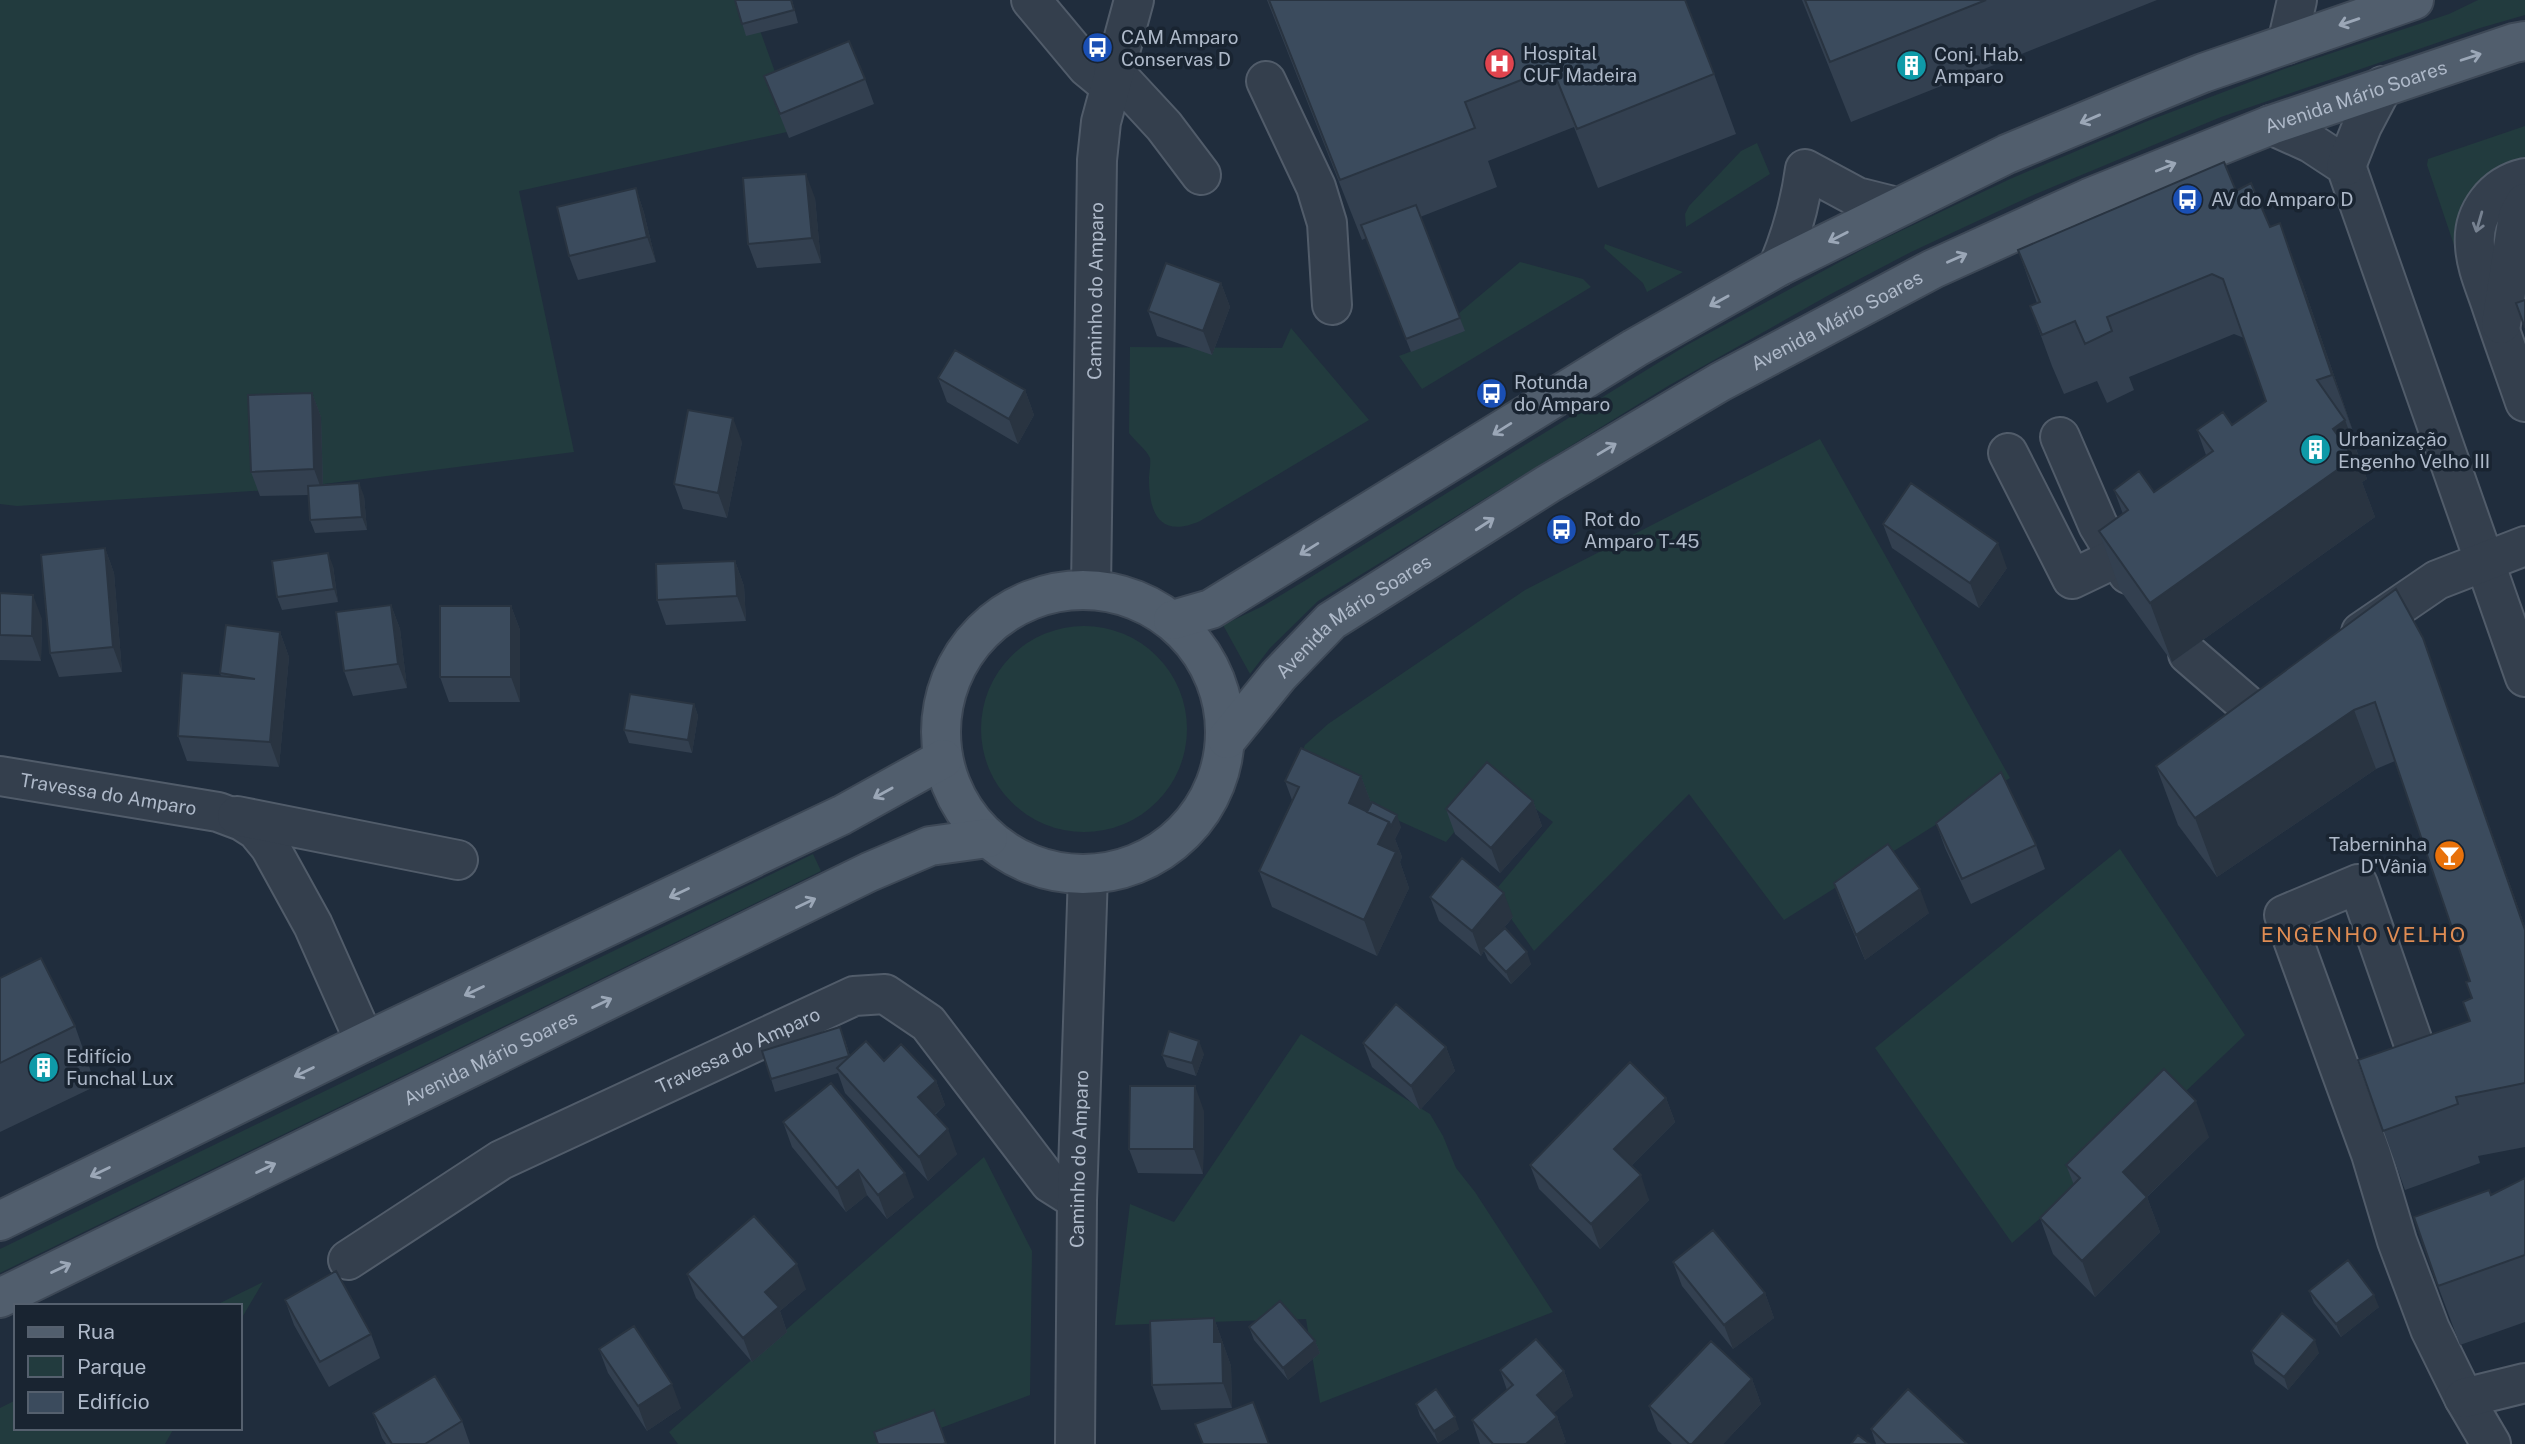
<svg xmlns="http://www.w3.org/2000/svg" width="2525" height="1444" font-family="'Public Sans',sans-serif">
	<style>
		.green { fill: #223b3e }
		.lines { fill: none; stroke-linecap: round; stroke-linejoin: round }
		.minor-casing { stroke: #515c6a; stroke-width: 42 }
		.major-casing { stroke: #3d4856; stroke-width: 42 }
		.minor { stroke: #343f4d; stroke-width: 38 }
		.major { stroke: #515e6d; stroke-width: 38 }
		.wall { fill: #334050 }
		.shaded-wall { fill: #293441 }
		.building { fill: #3b4b5d; stroke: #293441; stroke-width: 2 }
		.oneway { stroke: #9ba7b7 }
		.oneway2 { stroke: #778291 }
		.labels { text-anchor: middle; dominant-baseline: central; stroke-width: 7; stroke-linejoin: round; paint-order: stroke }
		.poi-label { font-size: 19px; fill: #aeb9c9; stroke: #192431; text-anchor: start }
		.street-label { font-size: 19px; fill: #aeb9c9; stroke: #192431 }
		.neighbourhood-label { font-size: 21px; letter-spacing: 2px; fill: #df8c53; stroke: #192431 }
	</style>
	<rect width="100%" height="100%" fill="#202d3d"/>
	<!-- green -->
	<path class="green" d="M0 0H749L796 130 519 191 574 452 285 489 17 506 0 504Z
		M2478 0H2525V15L2480 28 2221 117 2031 196 1911 252 1829 295 1668 386 1318 601 1270 648 1250 674 1223 625 1263 606 1306 580 1687 345 1869 246 2010 179 2145 122 2284 69 2449 14Z
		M2525 126V164L2460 216 2455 248 2427 165 2428 159Z
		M1757 143 1770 174 1686 227 1685 214 1689 206 1741 151Z
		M1605 244 1683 272 1647 292 1643 283 1604 248Z
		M1520 262 1583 279 1591 287 1422 389 1399 356 1464 331 1458 314Z
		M1291 328 1369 420 1200 521C1162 538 1149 516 1149 479 1149 474 1151 463 1150 458 1147 450 1134 440 1129 433L1130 347 1282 348Z
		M1820 439 2010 778 1784 920 1689 794 1534 951 1493 893 1553 822 1497 780 1446 842 1293 773 1305 745 1328 724 1525 590Z
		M981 729a103 103 0 1 1 206 0a103 103 0 1 1-206 0Z
		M2120 849 2245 1035 2186 1091 2012 1243 1875 1048Z
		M813 854 821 871 0 1273V1249Z
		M1301 1034 1430 1114 1443 1136 1456 1168 1475 1192 1553 1312 1320 1403 1306 1319 1115 1325 1130 1204 1174 1222Z
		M984 1157 1032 1251 1030 1395 897 1444H678L669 1432Z
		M263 1282 240 1321V1306H214Z
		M16 1400V1428H174L165 1444H0V1408Z"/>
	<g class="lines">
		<defs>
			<g id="minor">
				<path d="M1031 0 1087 67 1110 86"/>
				<path d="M2287 44 2297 0"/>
				<path d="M1113 71 1164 126 1201 175"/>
				<path d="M1266 81 1316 187 1327 223 1332 305"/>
				<path d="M2271 125 2311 143 2346 166 2525 677"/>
				<path d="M2346 166 2362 126 2383 86"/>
				<path d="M2525 178C2494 185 2472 213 2475 246 2476 266 2485 286 2491 304 2502 337 2514 370 2525 402"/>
				<path d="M1778 267C1792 234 1800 205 1805 169L1857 197 1897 207"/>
				<path d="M2501 324 2518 216 2525 203"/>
				<path d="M2060 437 2098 525 2128 574"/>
				<path d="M2008 453 2072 579 2118 557"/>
				<path id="s1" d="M1091 589 1097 160 1101 122 1134 0"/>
				<path d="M2361 632 2437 580 2525 546"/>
				<path d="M2188 654 2255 712"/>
				<path id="s2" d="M0 776 218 812 242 821 256 830 270 847 313 925 365 1042"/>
				<path d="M237 816 458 860"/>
				<path d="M2420 1062 2358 884 2284 915 2371 1154 2397 1241 2430 1329 2464 1398 2491 1444"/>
				<path id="s3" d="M348 1260 501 1160 854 996 885 994 928 1023 1050 1183 1077 1200"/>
				<path d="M2464 1398 2525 1383"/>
				<path id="s4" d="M1075 1444 1077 1200 1088 874"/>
			</g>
			<g id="major">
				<circle cx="1083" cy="732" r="142"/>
				<path d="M1173 620 1211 609 1635 348 1778 267 2007 154 2139 99 2203 73 2414 0"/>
				<path id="s5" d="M1227 739 1279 675 1331 621 1548 484 1720 382 1933 269 2089 198 2271 125 2514 43 2525 41"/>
				<path d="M0 1221 365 1042 842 815 943 759"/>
				<path id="s6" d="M0 1298 869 872 930 846 988 838"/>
			</g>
		</defs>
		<!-- minor casing -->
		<use href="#minor" class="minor-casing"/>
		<!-- major casing -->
		<use href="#major" class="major-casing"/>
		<!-- minor -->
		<use href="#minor" class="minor"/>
		<!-- major -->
		<use href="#major" class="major"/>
	</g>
	<!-- wall -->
	<path class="wall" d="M735 0H792L798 23 746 36Z
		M1267 0H1685L1714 74 1736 134 1598 188 1574 127 1488 161 1497 187 1420 217 1465 331 1411 352 1366 238 1362 240Z
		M1802 0H2157L1851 122Z
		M764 76 865 79 874 104 789 138Z
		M636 188 644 213 656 262 578 280 569 256Z
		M2236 191 2270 227 2302 282 2354 434 2351 435 2367 479 2362 482 2375 517 2172 662 2120 590 2099 531 2123 514 2114 490 2154 492 2206 455 2197 430 2232 425 2266 401 2244 338 2234 334 2129 377 2134 390 2107 403 2097 381 2064 394 2052 366 2030 306 2037 303 2018 250Z
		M815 198 821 263 757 268 748 244Z
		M1221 283 1230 307 1212 355 1157 336 1148 311Z
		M938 378 1025 390 1034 415 1018 444 947 402Z
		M312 393 321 417 323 485 364 496 367 530 315 533 310 520 309 495 260 496 251 472Z
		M742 442 727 518 683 509 674 484Z
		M1883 524 2007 568 1979 608 1892 548Z
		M105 548 114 573 122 672 59 677 50 653Z
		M735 561 744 586 746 621 666 625 657 600Z
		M333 566 338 602 282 610 277 597Z
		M0 593 42 619 41 661 0 660Z
		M391 605 400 629 407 688 353 696 344 671Z
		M511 606 520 630V702H449L440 677Z
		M280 632 289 657 279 767 187 761 178 736 221 676 220 673Z
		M2423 638 2525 927V1147L2478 1156 2480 1163 2405 1190 2358 1060 2470 1021 2472 998 2470 981 2395 761 2376 769 2217 877 2178 825 2156 766Z
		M694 704 698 716 692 753 629 743 624 730Z
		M1361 776 1371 803 1401 827 1395 839 1402 857 1400 862 1409 888 1377 956 1272 907 1259 871 1292 800 1285 781Z
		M1533 801 1542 826 1500 873 1455 834 1446 809Z
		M1936 823 2036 845 2045 869 1971 904 1945 848Z
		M1834 883 1929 913 1865 960 1843 908Z
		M1430 897 1513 917 1503 929 1531 964 1511 984 1488 960 1484 951 1481 956 1439 921Z
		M0 978 75 1026 96 1086 0 1132Z
		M845 1040 850 1056 884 1061 936 1081 945 1105 935 1115 957 1154 928 1181 845 1093 838 1073 775 1092 771 1079Z
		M1363 1043 1446 1047 1455 1071 1420 1110 1372 1067Z
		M1204 1054 1196 1076 1167 1067 1162 1055Z
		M1666 1098 1675 1122 1631 1166 1649 1200 1600 1249 1539 1189 1530 1165Z
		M1204 1111 1203 1174 1138 1173 1129 1149Z
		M783 1122 914 1197 887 1219 867 1195 846 1212 792 1147Z
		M2209 1137 2147 1197 2160 1232 2095 1297 2053 1254 2040 1218 2074 1185 2066 1165Z
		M2525 1178V1322L2460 1345 2438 1286 2491 1195Z
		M1673 1262 1765 1293 1774 1318 1733 1349 1682 1286Z
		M687 1274 806 1289 780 1311 787 1332 752 1362 696 1298Z
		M2309 1291 2379 1307 2341 1337 2314 1303Z
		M285 1300 371 1334 380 1358 329 1387 294 1325Z
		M1214 1318 1231 1366 1232 1408 1161 1410 1152 1385Z
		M1249 1327 1315 1341 1320 1353 1288 1380 1254 1340Z
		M599 1349 681 1408 647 1431 608 1373Z
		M2251 1351 2319 1353 2288 1390 2255 1364Z
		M1500 1370 1564 1371 1573 1396 1553 1413 1557 1417 1566 1442 1563 1444H1480L1472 1420 1507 1390Z
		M1752 1379 1761 1404 1723 1444H1672L1658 1431 1649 1406Z
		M1416 1404 1459 1429 1438 1443 1420 1416Z
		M373 1413 462 1421 470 1444H386L382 1438Z
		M1871 1429 1967 1444H1876Z"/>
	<!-- shaded-wall -->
	<path class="shaded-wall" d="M806 174 815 198 821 263 812 238Z
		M636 188 644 213 656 262 647 237Z
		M2280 223 2302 282 2354 434 2332 375Z
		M1221 283 1230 307 1212 355 1203 331Z
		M1025 390 1034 415 1018 444 1009 419Z
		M312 393 321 417 323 494 314 469Z
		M733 418 742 442 727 518 718 493Z
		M2345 420 2367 479 2362 482 2375 517 2172 662 2150 603 2333 429Z
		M359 483 364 496 367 530 362 517Z
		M1998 543 2007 568 1979 608 1970 583Z
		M105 548 114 573 122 672 113 647Z
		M328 553 333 566 338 602 334 589Z
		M735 561 744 586 746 621 737 596Z
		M33 595 42 619 41 661 32 636Z
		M391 605 400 629 407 688 398 664Z
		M511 606 520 630V702L511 677Z
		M280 632 289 657 279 767 270 742Z
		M2423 638 2525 927V930Z
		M694 704 698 716 692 753 688 740Z
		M2354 710 2376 769 2217 877 2195 818Z
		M1361 776 1374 811 1367 827 1349 803Z
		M1533 801 1542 826 1500 873 1491 848Z
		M1397 815 1401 827 1395 839 1402 857 1400 862 1409 888 1377 956 1364 920 1378 844 1389 822Z
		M1920 889 1929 913 1865 960 1856 935Z
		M1504 893 1513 917 1485 950 1483 948 1484 951 1481 956 1472 931Z
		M1527 952 1531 964 1511 984 1506 972Z
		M1199 1041 1204 1054 1196 1076 1192 1063Z
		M1446 1047 1455 1071 1420 1110 1411 1086Z
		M936 1081 945 1105 927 1121 918 1097Z
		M1195 1086 1204 1111 1203 1174 1194 1149Z
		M1666 1098 1675 1122 1623 1174 1614 1149Z
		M2196 1101 2209 1137 2136 1207 2123 1172Z
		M948 1129 957 1154 928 1181 919 1157Z
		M858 1170 867 1195 846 1212 837 1188Z
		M905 1173 914 1197 887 1219 878 1195Z
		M1641 1175 1649 1200 1600 1249 1591 1224Z
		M2147 1197 2160 1232 2095 1297 2082 1261Z
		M797 1264 806 1289 780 1311 787 1332 752 1362 743 1338 765 1292Z
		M1765 1293 1774 1318 1733 1349 1724 1325Z
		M2374 1295 2379 1307 2341 1337 2336 1324Z
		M1214 1318 1231 1366 1232 1408 1223 1383 1214 1342Z
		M2315 1340 2319 1353 2288 1390 2284 1377Z
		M1315 1341 1320 1353 1288 1380 1283 1368Z
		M1564 1371 1573 1396 1546 1420 1537 1395Z
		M1752 1379 1761 1404 1723 1444H1692Z
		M672 1384 681 1408 647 1431 638 1406Z
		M1455 1417 1459 1429 1438 1443 1434 1431Z
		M1557 1417 1566 1442 1563 1444H1526Z"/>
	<!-- building -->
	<path class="building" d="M735 0H791L794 10 742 24Z
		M1269 0H1685L1714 74 1577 129 1552 68 1465 102 1475 128 1340 180Z
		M1805 0H1986L1830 62Z
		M849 41 865 79 780 114 764 76Z
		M2224 162 2236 191 2251 183 2270 227 2280 223 2332 375 2317 380 2345 420 2333 429 2354 458 2150 603 2099 531 2128 510 2114 490 2139 471 2154 492 2213 451 2197 430 2223 412 2232 425 2266 401 2223 279 2212 274 2107 317 2112 331 2085 344 2075 321 2042 335 2030 306 2040 302 2018 250Z
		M806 174 812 238 748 244 743 178Z
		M636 188 647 237 569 256 557 207Z
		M1416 205 1460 318 1406 339 1361 225Z
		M1166 263 1221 283 1203 331 1148 311Z
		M2525 300V328L2516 303Z
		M955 350 1025 390 1009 419 938 378Z
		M312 393 314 469 251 472 248 395Z
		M688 410 733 418 718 493 674 484Z
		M359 483 362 517 310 520 308 486Z
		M1911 483 1998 543 1970 583 1883 524Z
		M105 548 113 647 50 653 41 555Z
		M328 553 334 589 277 597 272 561Z
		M735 561 737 596 657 600 656 564Z
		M2396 589 2423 638 2525 930V1083L2456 1097 2458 1104 2383 1131 2358 1060 2470 1021 2463 1002 2472 998 2466 982 2470 981 2375 702 2354 710 2195 818 2156 766Z
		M0 593 33 595 32 636 0 635Z
		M391 605 398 664 344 671 336 612Z
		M440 606H511V677H440Z
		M226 625 280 632 270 742 178 736 182 673 255 679 220 673Z
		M630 694 694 704 688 740 624 730Z
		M1301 748 1361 776 1349 803 1389 822 1378 844 1396 852 1364 920 1259 871 1299 787 1285 781Z
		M1487 762 1533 801 1491 848 1446 809Z
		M2001 772 2036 845 1962 879 1936 823Z
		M1372 802 1397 815 1391 826 1389 822 1367 812Z
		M1888 844 1920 889 1856 935 1834 883Z
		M1462 858 1504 893 1472 931 1430 897Z
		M1505 928 1527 952 1506 972 1483 948Z
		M41 958 75 1026 0 1063V978Z
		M1396 1004 1446 1047 1411 1086 1363 1043Z
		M840 1027 849 1056 771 1079 762 1051Z
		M1169 1031 1199 1041 1192 1063 1162 1055Z
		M866 1041 884 1061 901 1044 936 1081 918 1097 948 1129 919 1157 837 1068Z
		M1630 1062 1666 1098 1614 1149 1641 1175 1591 1224 1530 1165Z
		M2164 1069 2196 1101 2123 1172 2147 1197 2082 1261 2040 1218 2080 1178 2066 1165Z
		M831 1083 905 1173 878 1195 858 1170 837 1188 783 1122Z
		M1130 1086H1195L1194 1149H1129Z
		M2525 1178V1255L2438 1286 2414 1217 2489 1190 2491 1195Z
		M754 1216 797 1264 765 1292 779 1307 743 1338 687 1274Z
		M1713 1230 1765 1293 1724 1325 1673 1262Z
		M2348 1260 2374 1295 2336 1324 2309 1291Z
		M336 1271 371 1334 320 1362 285 1300Z
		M1280 1301 1315 1341 1283 1368 1249 1327Z
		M2282 1313 2315 1340 2284 1377 2251 1351Z
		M1214 1318V1342H1222L1223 1383 1152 1385 1150 1321Z
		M634 1326 672 1384 638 1406 599 1349Z
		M1536 1339 1564 1371 1537 1395 1557 1417 1526 1444H1493L1472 1420 1513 1385 1500 1370Z
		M1711 1341 1752 1379 1692 1444H1689L1649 1406Z
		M435 1376 462 1421 425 1444H392L373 1413Z
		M1436 1389 1455 1417 1434 1431 1416 1404Z
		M1908 1389 1967 1444H1886L1871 1429Z
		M1253 1402 1269 1444H1203L1195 1424Z
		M934 1410 946 1443 943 1444H878L874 1432Z
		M1858 1435 1870 1444H1851Z"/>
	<!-- one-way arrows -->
	<defs><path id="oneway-shaft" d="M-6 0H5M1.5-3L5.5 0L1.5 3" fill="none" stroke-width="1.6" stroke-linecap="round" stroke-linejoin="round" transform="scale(1.75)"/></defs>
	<g class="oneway">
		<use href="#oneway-shaft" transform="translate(2349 22) rotate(161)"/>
		<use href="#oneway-shaft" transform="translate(2471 57) rotate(-18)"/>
		<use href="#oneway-shaft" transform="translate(2090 119) rotate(157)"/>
		<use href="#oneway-shaft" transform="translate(2166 167) rotate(-22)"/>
		<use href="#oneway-shaft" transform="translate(1838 237) rotate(153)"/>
		<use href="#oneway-shaft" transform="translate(1957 258) rotate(-24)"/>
		<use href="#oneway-shaft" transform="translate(1719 301) rotate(151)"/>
		<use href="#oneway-shaft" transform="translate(1502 429) rotate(148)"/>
		<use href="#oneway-shaft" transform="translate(1607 449) rotate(-31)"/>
		<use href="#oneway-shaft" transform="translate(1485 524) rotate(-33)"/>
		<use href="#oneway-shaft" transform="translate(1309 549) rotate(148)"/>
		<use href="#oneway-shaft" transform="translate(883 793) rotate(151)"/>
		<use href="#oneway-shaft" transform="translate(679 893) rotate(155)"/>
		<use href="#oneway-shaft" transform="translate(806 903) rotate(-26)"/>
		<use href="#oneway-shaft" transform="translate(474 991) rotate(155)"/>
		<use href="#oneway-shaft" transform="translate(602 1003) rotate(-26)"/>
		<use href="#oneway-shaft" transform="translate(304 1072) rotate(154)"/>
		<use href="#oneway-shaft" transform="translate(266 1168) rotate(-26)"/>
		<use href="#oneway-shaft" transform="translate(100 1172) rotate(154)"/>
		<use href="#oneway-shaft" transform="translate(61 1268) rotate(-26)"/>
	</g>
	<use class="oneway2" href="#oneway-shaft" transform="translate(2479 222) rotate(106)"/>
	<!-- icons -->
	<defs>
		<symbol id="bus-disc" viewBox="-11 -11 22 22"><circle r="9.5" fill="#1a4fb4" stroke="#192431"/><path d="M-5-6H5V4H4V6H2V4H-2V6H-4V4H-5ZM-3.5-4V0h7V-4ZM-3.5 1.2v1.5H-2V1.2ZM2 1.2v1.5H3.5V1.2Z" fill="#fff"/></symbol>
		<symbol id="hospital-disc" viewBox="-11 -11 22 22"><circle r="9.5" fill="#e0444e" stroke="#192431"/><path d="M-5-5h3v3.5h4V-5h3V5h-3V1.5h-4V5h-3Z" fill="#fff"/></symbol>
		<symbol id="building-disc" viewBox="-11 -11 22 22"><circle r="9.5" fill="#0f9aa8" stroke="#192431"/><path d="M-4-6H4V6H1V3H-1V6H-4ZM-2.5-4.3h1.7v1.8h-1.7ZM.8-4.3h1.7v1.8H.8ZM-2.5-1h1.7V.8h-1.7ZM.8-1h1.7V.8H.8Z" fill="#fff"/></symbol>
		<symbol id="bar-disc" viewBox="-11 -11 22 22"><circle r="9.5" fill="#e8710a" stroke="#192431"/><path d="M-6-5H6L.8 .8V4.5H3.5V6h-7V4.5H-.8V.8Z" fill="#fff"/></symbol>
	</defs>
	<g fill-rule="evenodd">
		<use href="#bus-disc" x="1080" y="30" width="35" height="35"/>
		<use href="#hospital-disc" x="1482" y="46" width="35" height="35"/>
		<use href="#building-disc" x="1894" y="48" width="35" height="35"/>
		<use href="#bus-disc" x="2170" y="182" width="35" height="35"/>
		<use href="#bus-disc" x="1474" y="376" width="35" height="35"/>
		<use href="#building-disc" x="2298" y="432" width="35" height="35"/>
		<use href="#bus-disc" x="1544" y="512" width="35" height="35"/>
		<use href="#bar-disc" x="2432" y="838" width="35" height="35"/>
		<use href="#building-disc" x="26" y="1050" width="35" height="35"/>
	</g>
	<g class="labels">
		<!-- poi labels -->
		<g class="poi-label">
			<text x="1121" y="37">CAM Amparo<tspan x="1121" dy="22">Conservas D</tspan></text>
			<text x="1523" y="53">Hospital<tspan x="1523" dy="22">CUF Madeira</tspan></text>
			<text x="1934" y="54">Conj. Hab.<tspan x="1934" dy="22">Amparo</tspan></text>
			<text x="2211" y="199">AV do Amparo D</text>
			<text x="1514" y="382">Rotunda<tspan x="1514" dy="22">do Amparo</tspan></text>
			<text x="2338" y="439">Urbanização<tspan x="2338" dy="22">Engenho Velho III</tspan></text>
			<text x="1584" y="519">Rot do<tspan x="1584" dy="22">Amparo T-45</tspan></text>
			<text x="2427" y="844" text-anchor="end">Taberninha<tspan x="2427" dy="22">D'Vânia</tspan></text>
			<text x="66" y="1056">Edifício<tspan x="66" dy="22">Funchal Lux</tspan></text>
		</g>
		<!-- street labels -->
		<g class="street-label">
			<text stroke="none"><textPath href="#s5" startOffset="1312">Avenida Mário Soares</textPath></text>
			<text stroke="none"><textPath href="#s1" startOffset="298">Caminho do Amparo</textPath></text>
			<text stroke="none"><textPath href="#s5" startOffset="746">Avenida Mário Soares</textPath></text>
			<text stroke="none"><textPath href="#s5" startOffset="178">Avenida Mário Soares</textPath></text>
			<text stroke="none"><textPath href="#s2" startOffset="110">Travessa do Amparo</textPath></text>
			<text stroke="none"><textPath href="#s3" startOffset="444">Travessa do Amparo</textPath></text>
			<text stroke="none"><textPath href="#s6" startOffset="546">Avenida Mário Soares</textPath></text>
			<text stroke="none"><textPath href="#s4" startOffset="285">Caminho do Amparo</textPath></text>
		</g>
		<!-- neighbourhood labels -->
		<g class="neighbourhood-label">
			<text x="2364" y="934">ENGENHO VELHO</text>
		</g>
	</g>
	<!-- legend -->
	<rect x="14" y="1304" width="228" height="126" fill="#192431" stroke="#55606e" stroke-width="2"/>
	<rect x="28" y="1327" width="35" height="10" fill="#515e6d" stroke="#55606e" stroke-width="2"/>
	<text x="77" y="1339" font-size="21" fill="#aeb9c9">Rua</text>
	<rect x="28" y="1356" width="35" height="21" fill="#223b3e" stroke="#55606e" stroke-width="2"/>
	<text x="77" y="1374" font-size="21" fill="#aeb9c9">Parque</text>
	<rect x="28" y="1392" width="35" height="21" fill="#3b4b5d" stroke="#55606e" stroke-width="2"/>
	<text x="77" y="1409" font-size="21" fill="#aeb9c9">Edifício</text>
</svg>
